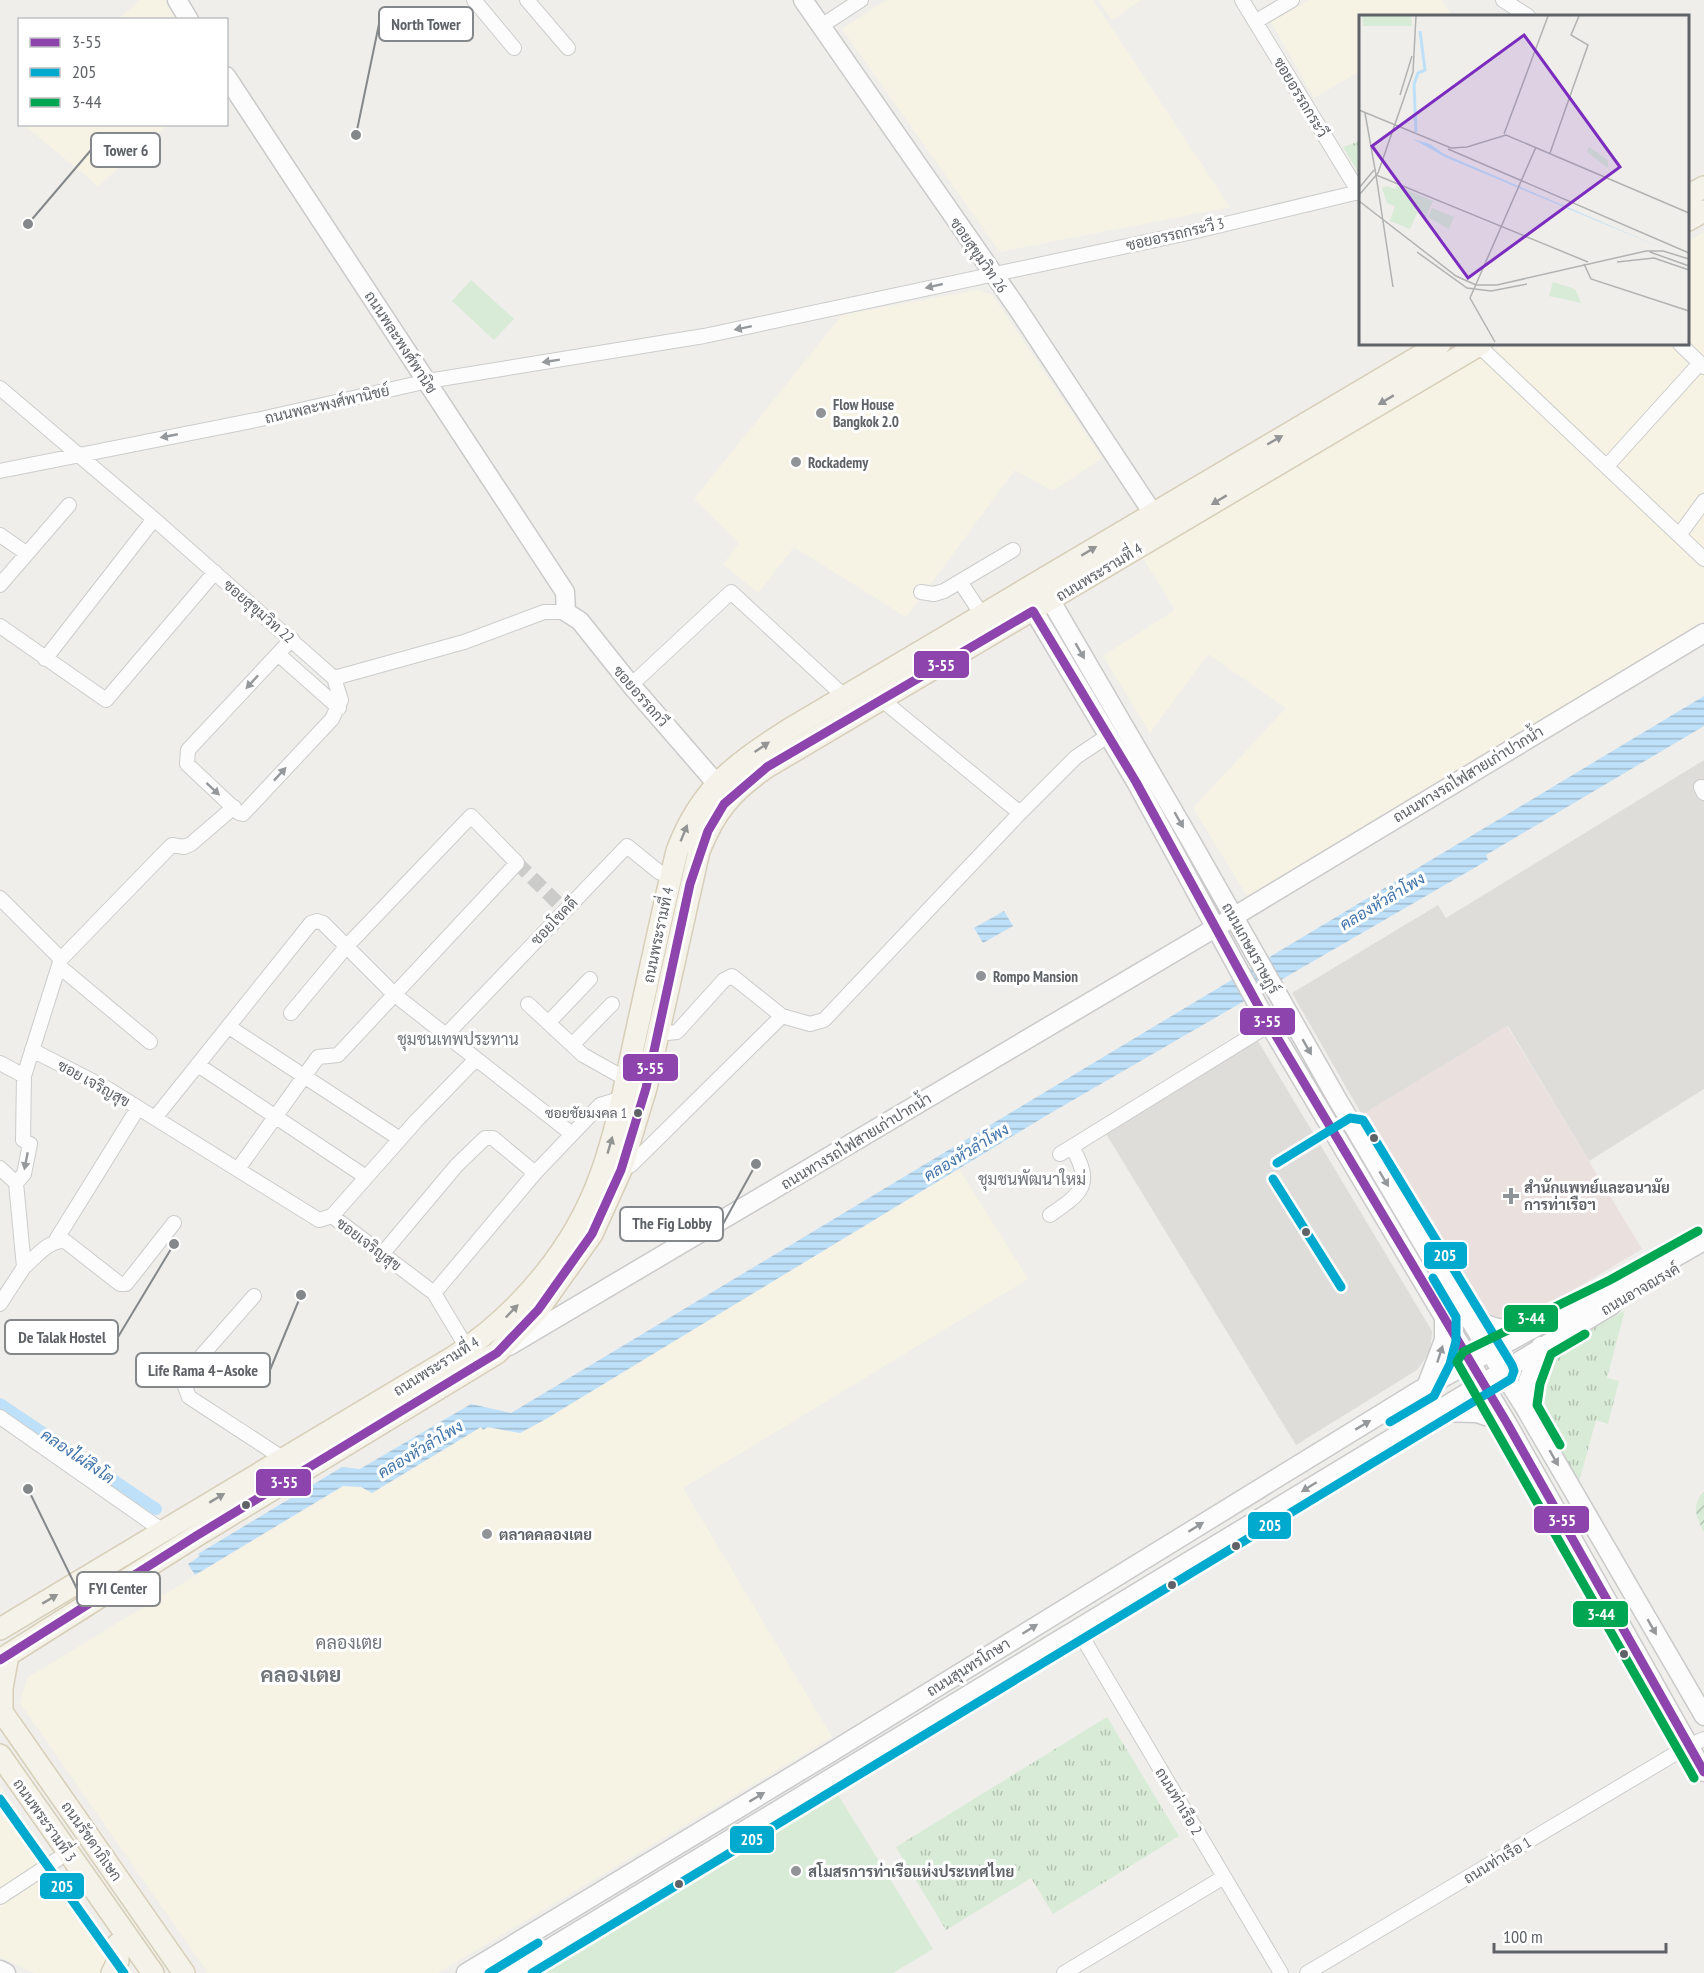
<svg xmlns="http://www.w3.org/2000/svg" width="1704" height="1973" font-family="'PT Sans Narrow',Sarabun,sans-serif">
	<style>
		.commercial { fill: #f7f3e4 }
		.industrial { fill: #dfddda }
		.medical { fill: #eae0de }
		.grass { fill: url(#grass-tufts) }
		.garden { fill: url(#garden-furrows) }
		.pitch { fill: #d8ebd6 }
		.water { fill: url(#water-rules) }
		.lines { fill: none; stroke-linecap: round; stroke-linejoin: round }
		.canal { stroke: #bfe0f9; stroke-width: 12 }
		.street-tunnel { stroke: #cbcbca; stroke-width: 14; stroke-dasharray: 14 7; stroke-linecap: butt }
		.street-casing { stroke: #cbcccc; stroke-width: 16 }
		.secondary-casing { stroke: #cacacb; stroke-width: 21 }
		.primary-casing { stroke: #d7ceb8; stroke-width: 24 }
		.street { stroke: #fdfcfc; stroke-width: 14 }
		.secondary { stroke: #fdfcfc; stroke-width: 18 }
		.primary { stroke: #f4f2e9; stroke-width: 21 }
		.bus-1-casing { stroke: #fff; stroke-width: 14 }
		.bus-2-casing { stroke: #fff; stroke-width: 14 }
		.bus-3-casing { stroke: #fff; stroke-width: 14 }
		.bus-1 { stroke: #8e44ad; stroke-width: 9 }
		.bus-2 { stroke: #00a9ce; stroke-width: 9 }
		.bus-3 { stroke: #00a651; stroke-width: 9 }
		.oneway { fill: #96999c }
		.oneway2 { fill: #939595 }
		.poi-dot { fill: #919496; stroke: #fff; stroke-width: 2 }
		.bus-dot { fill: #5f6368; stroke: #fff; stroke-width: 2 }
		.labels { text-anchor: middle; dominant-baseline: central; stroke-width: 6; stroke-linejoin: round; paint-order: stroke }
		.bus-label { font-size: 14px; fill: #5f6368; stroke: #fff; text-anchor: end }
		.street-label { font-size: 15px; fill: #5f6368; stroke: #fff }
		.poi-label { font-size: 15px; font-weight: bold; fill: #5f6368; stroke: #fff; text-anchor: start }
		.water-label { font-size: 16px; font-style: italic; fill: #4174aa; stroke: #fff }
		.neighbourhood-label { font-size: 16px; fill: #70757a; stroke: #fff }
		.quarter-label { font-size: 18px; fill: #70757a; stroke: #fff }
		.district-label { font-size: 21px; font-weight: bold; fill: #70757a; stroke: #fff }
		.inset-river { fill: none; stroke: #bfe0f9; stroke-width: 3 }
		.inset-road { fill: none; stroke: #b1b2b2; stroke-width: 1.5 }
		.view { fill: #7b2cbf; fill-opacity: 0.15; stroke: #7b2cbf; stroke-width: 3 }
		.inset-edge { fill: none; stroke: #5f6368; stroke-width: 3 }
		.leader { fill: none; stroke: #84888a; stroke-width: 2 }
		.callout-dot { fill: #84888a; stroke: #fff; stroke-width: 2 }
		.callout { fill: #fff; stroke: #84888a; stroke-width: 2 }
		.callout-label { font-size: 16px; text-anchor: middle; font-weight: bold; fill: #5f6368 }
		.line-badge { stroke: #fff; stroke-width: 2 }
		.badge-label { font-size: 16px; text-anchor: middle; font-weight: bold; fill: #fff }
	</style>
	<defs>
		<pattern id="grass-tufts" width="24" height="20" patternUnits="userSpaceOnUse" patternTransform="scale(1.5)"><rect width="24" height="20" fill="#d8ebd6"/><path d="M3 7l-1-3M5 7V3M7 7l1-3M15 17l-1-3M17 17v-4M19 17l1-3" fill="none" stroke="#b2c2b1"/></pattern>
		<pattern id="garden-furrows" width="10" height="10" patternUnits="userSpaceOnUse" patternTransform="scale(1.5)"><rect width="10" height="10" fill="#d8ebd6"/><path d="M-1 1l2-2M0 10L10 0M9 11l2-2" fill="none" stroke="#b2c2b1"/></pattern>
		<pattern id="water-rules" width="6" height="5" patternUnits="userSpaceOnUse" patternTransform="scale(1.5)"><rect width="6" height="5" fill="#bfe0f9"/><path d="M0 2.5h6" fill="none" stroke="#9eb9cd"/></pattern>
	</defs>
	<rect width="100%" height="100%" fill="#efeeea"/>
	<!-- commercial -->
	<path class="commercial" d="M140 0H166L179 19 118 20Z
		M886 0H1093L1230 207 1000 252 842 29Z
		M1098 0H1141L1112 20Z
		M1309 0H1442L1452 16H1360V71L1314 98 1271 22Z
		M24 125H168L98 186Z
		M1704 232V626L1249 899 1193 808 1286 708 1208 654 1150 733 1103 656 1175 610 1143 558 1504 344H1688V242Z
		M978 290 992 295 1102 458 1053 491 1015 470 906 617 794 547 758 593 723 564 739 543 694 499 842 315Z
		M959 1169 1028 1279 683 1488 832 1737 438 1973H208L20 1703 27 1678 343 1486 361 1487 372 1493 481 1427 520 1433 546 1418Z
		M0 1786 114 1948 109 1973H34L0 1957Z"/>
	<!-- industrial -->
	<path class="industrial" d="M1704 760V1089L1589 1161 1508 1026 1362 1115 1292 993 1438 905 1446 918Z
		M1255 1036 1432 1331 1430 1352 1417 1370 1296 1445 1103 1129Z"/>
	<!-- medical -->
	<path class="medical" d="M1507 1026 1642 1249 1526 1318 1509 1322 1487 1315 1478 1307 1362 1115Z"/>
	<!-- grass -->
	<path class="grass" d="M1360 141V175L1343 147Z
		M1625 1310 1607 1378 1619 1381 1608 1424 1596 1420 1579 1482C1569 1466 1533 1416 1533 1401 1533 1386 1541 1370 1546 1356Z
		M1107 1717 1179 1836 1053 1914 1031 1878 946 1930 896 1847Z"/>
	<!-- garden -->
	<path class="garden" d="M1704 1492V1532C1696 1518 1691 1504 1704 1492Z"/>
	<!-- pitch -->
	<path class="pitch" d="M471 280 514 319 494 340 452 301Z
		M837 1793 933 1949 893 1973H540Z"/>
	<!-- water -->
	<path class="water" d="M1704 696V726L1486 855 1488 860 1049 1114 546 1419 520 1433 488 1427 483 1430 481 1427 372 1493 361 1487 343 1486 195 1575 188 1564 200 1556 198 1554 342 1467 360 1469 471 1404 511 1413Z
		M1004 911 1013 926 983 943 974 928Z"/>
	<g class="lines">
		<!-- canal -->
		<path class="canal" d="M0 1404 156 1509"/>
		<!-- street-tunnel -->
		<path class="street-tunnel" d="M517 863 565 910"/>
		<defs>
			<path id="street" d="M474 0 514 48
				M527 0 568 48
				M1242 0 1360 194
				M1503 0 1528 16
				M1255 22 1292 0
				M821 26 861 0
				M1680 344 1704 367
				M1478 345 1704 559
				M0 388 154 519 334 678 464 642 544 612H566
				M1607 466 1700 363
				M0 471 261 419 428 381 704 336 1188 233 1359 192
				M1680 534 1704 501
				M0 535 26 553
				M961 583 982 615
				M0 585 69 505
				M921 592 934 594 944 591 1013 550
				M0 626 106 700 215 572
				M292 639 188 750 187 764 239 813 243 814 332 719 341 700 334 678
				M278 654 339 708
				M45 659 154 519
				M631 685 731 592 845 697
				M881 699 1020 813
				M1701 787 1704 793
				M0 898 61 959
				M60 967 150 1042
				M528 1004 583 1055 626 1079
				M548 1023 590 979
				M229 1027 400 1139
				M657 1034 677 1032 724 980 732 976 782 1016 810 1024 824 1020 1020 813 1076 757 1109 735
				M445 1036 627 846 659 872 671 877
				M572 1045 612 1004
				M32 1050 108 1089 319 1220 332 1216 434 1293 467 1348
				M0 1063 24 1076
				M198 1065 366 1177
				M155 1118 311 923 317 921 323 923 395 995 572 1134
				M1060 1154 1269 1025
				M0 1168 16 1183 24 1267 0 1304
				M238 1169 318 1057 338 1055 517 863 471 816 346 947 291 1013
				M621 1170 631 1165 782 1016
				M16 1183 24 1174 30 1144 23 1140 24 1076 61 959 165 852 172 845 184 847 191 844 234 807
				M1050 1215C1082 1193 1094 1185 1072 1147
				M332 1216 416 1121 476 1059
				M56 1240 138 1108
				M383 1253 457 1165 485 1138H493L535 1173
				M24 1267C36 1257 48 1240 65 1241L120 1284H126L174 1223
				M434 1293 535 1173 600 1105 623 1098
				M254 1296 190 1369 183 1381 189 1397 284 1459
				M0 1417 163 1531
				M1078 1630 1281 1973
				M0 1897 58 1859
				M1064 1973 1224 1877
				M1307 1973 1688 1746 1704 1739"/>
			<path id="secondary" d="M177 0 189 20
				M803 0 1018 309 1152 512
				M226 76 565 592 566 612 580 621 631 685 716 783
				M1044 589 1192 843 1336 1097 1439 1271 1525 1408 1704 1716
				M1026 598 1136 782 1260 1009 1507 1423 1704 1772
				M1466 1312C1485 1327 1504 1332 1527 1329
				M509 1346 1215 928 1704 633
				M1426 1387 1444 1340V1319
				M1525 1408 1528 1381 1541 1346
				M1436 1412 1477 1413 1507 1423
				M0 1970 6 1973
				M466 1973 830 1753 1420 1390 1536 1327 1616 1291 1704 1241
				M509 1973 1612 1305"/>
			<path id="primary" d="M1688 196 1704 187
				M1688 220 1704 211
				M0 1629 455 1356C519 1314 575 1248 601 1174 617 1130 625 1084 635 1038 649 975 662 913 677 851 700 789 734 765 788 730L1440 344
				M0 1660 196 1536 497 1353 538 1310 592 1234 621 1170 646 1088 699 851C715 811 731 792 767 767L1481 344
				M0 1709 184 1973
				M2 1712V1688L8 1655
				M0 1755 153 1973
				M112 1973 118 1961V1944"/>
		</defs>
		<!-- street casing -->
		<use href="#street" class="street-casing"/>
		<!-- secondary casing -->
		<use href="#secondary" class="secondary-casing"/>
		<!-- primary casing -->
		<use href="#primary" class="primary-casing"/>
		<!-- street -->
		<use href="#street" class="street"/>
		<!-- secondary -->
		<use href="#secondary" class="secondary"/>
		<!-- primary -->
		<use href="#primary" class="primary"/>
		<defs>
			<path id="bus-1" d="M0 1660 196 1536 497 1353 538 1310 592 1234 621 1170 646 1088 690 884 708 831 724 804 767 767 1033 611 1136 782 1260 1009 1507 1423 1704 1772"/>
			<path id="bus-2" d="M1273 1179 1341 1287
				M1390 1422 1434 1396 1450 1364 1456 1341V1317L1433 1278
				M0 1799 124 1973
				M489 1973 538 1943
				M532 1973 1511 1379 1514 1371 1512 1365 1363 1120 1350 1118 1277 1163"/>
			<path id="bus-3" d="M1560 1445 1537 1405 1540 1384 1551 1354 1585 1334
				M1694 1778 1457 1362 1463 1352 1610 1280 1698 1231"/>
		</defs>
		<!-- bus-1 casing -->
		<use href="#bus-1" class="bus-1-casing"/>
		<!-- bus-2 casing -->
		<use href="#bus-2" class="bus-2-casing"/>
		<!-- bus-3 casing -->
		<use href="#bus-3" class="bus-3-casing"/>
		<!-- bus-1 -->
		<use href="#bus-1" class="bus-1"/>
		<!-- bus-2 -->
		<use href="#bus-2" class="bus-2"/>
		<!-- bus-3 -->
		<use href="#bus-3" class="bus-3"/>
	</g>
	<!-- one-way arrows -->
	<defs><path id="oneway-solid" d="M-6-.8H1V-3.2L6.5 0L1 3.2V.8H-6Z" transform="scale(1.5)"/></defs>
	<g class="oneway">
		<use href="#oneway-solid" transform="translate(934 286) rotate(167)"/>
		<use href="#oneway-solid" transform="translate(743 328) rotate(168)"/>
		<use href="#oneway-solid" transform="translate(551 361) rotate(171)"/>
		<use href="#oneway-solid" transform="translate(169 436) rotate(169)"/>
		<use href="#oneway-solid" transform="translate(1080 651) rotate(60)"/>
		<use href="#oneway-solid" transform="translate(252 682) rotate(133)"/>
		<use href="#oneway-solid" transform="translate(280 774) rotate(-47)"/>
		<use href="#oneway-solid" transform="translate(213 789) rotate(43)"/>
		<use href="#oneway-solid" transform="translate(1179 820) rotate(60)"/>
		<use href="#oneway-solid" transform="translate(1307 1047) rotate(60)"/>
		<use href="#oneway-solid" transform="translate(26 1161) rotate(101)"/>
		<use href="#oneway-solid" transform="translate(1384 1179) rotate(59)"/>
		<use href="#oneway-solid" transform="translate(1440 1354) rotate(-72)"/>
		<use href="#oneway-solid" transform="translate(1363 1425) rotate(-31)"/>
		<use href="#oneway-solid" transform="translate(1554 1458) rotate(60)"/>
		<use href="#oneway-solid" transform="translate(1309 1487) rotate(148)"/>
		<use href="#oneway-solid" transform="translate(1196 1527) rotate(-32)"/>
		<use href="#oneway-solid" transform="translate(1652 1627) rotate(60)"/>
		<use href="#oneway-solid" transform="translate(1030 1629) rotate(-32)"/>
		<use href="#oneway-solid" transform="translate(757 1797) rotate(-31)"/>
	</g>
	<g class="oneway2">
		<use href="#oneway-solid" transform="translate(1386 400) rotate(149)"/>
		<use href="#oneway-solid" transform="translate(1275 440) rotate(-30)"/>
		<use href="#oneway-solid" transform="translate(1219 500) rotate(149)"/>
		<use href="#oneway-solid" transform="translate(1089 551) rotate(-31)"/>
		<use href="#oneway-solid" transform="translate(762 747) rotate(-34)"/>
		<use href="#oneway-solid" transform="translate(684 833) rotate(-68)"/>
		<use href="#oneway-solid" transform="translate(610 1145) rotate(-74)"/>
		<use href="#oneway-solid" transform="translate(512 1311) rotate(-46)"/>
		<use href="#oneway-solid" transform="translate(217 1498) rotate(-31)"/>
		<use href="#oneway-solid" transform="translate(50 1599) rotate(-31)"/>
	</g>
	<!-- markers -->
	<g class="poi-dot">
		<circle cx="821" cy="413" r="6"/>
		<circle cx="796" cy="462" r="6"/>
		<circle cx="981" cy="976" r="6"/>
		<path d="M1508 1187h6v6h6v6h-6v6h-6v-6h-6v-6h6z"/>
		<circle cx="487" cy="1534" r="6"/>
		<circle cx="796" cy="1871" r="6"/>
	</g>
	<g class="bus-dot">
		<circle cx="638" cy="1113" r="5"/>
		<circle cx="1374" cy="1138" r="5"/>
		<circle cx="1306" cy="1232" r="5"/>
		<circle cx="246" cy="1505" r="5"/>
		<circle cx="1236" cy="1546" r="5"/>
		<circle cx="1172" cy="1585" r="5"/>
		<circle cx="1624" cy="1654" r="5"/>
		<circle cx="679" cy="1884" r="5"/>
	</g>
	<g class="labels">
		<!-- bus labels -->
		<g class="bus-label">
			<text x="627" y="1113">ซอยชัยมงคล 1</text>
		</g>
		<!-- street labels -->
		<g class="street-label">
			<text transform="translate(1301 97) rotate(59)">ซอยอรรถกระวี</text>
			<text transform="translate(1175 234) rotate(-13)">ซอยอรรถกระวี 3</text>
			<text transform="translate(979 255) rotate(55)">ซอยสุขุมวิท 26</text>
			<text transform="translate(401 342) rotate(57)">ถนนพละพงศ์พานิช</text>
			<text transform="translate(327 404) rotate(-13)">ถนนพละพงศ์พานิชย์</text>
			<text transform="translate(1099 572) rotate(-31)">ถนนพระรามที่ 4</text>
			<text transform="translate(259 611) rotate(41)">ซอยสุขุมวิท 22</text>
			<text transform="translate(641 696) rotate(49)">ซอยอรรถกวี</text>
			<text transform="translate(1468 774) rotate(-31)">ถนนทางรถไฟสายเก่าปากน้ำ</text>
			<text transform="translate(554 921) rotate(-46)">ซอยโชคดี</text>
			<text transform="translate(658 935) rotate(-78)">ถนนพระรามที่ 4</text>
			<text transform="translate(1251 948) rotate(61)">ถนนเกษมราษฎร์</text>
			<text transform="translate(94 1083) rotate(29)">ซอย เจริญสุข</text>
			<text transform="translate(856 1141) rotate(-31)">ถนนทางรถไฟสายเก่าปากน้ำ</text>
			<text transform="translate(369 1244) rotate(37)">ซอยเจริญสุข</text>
			<text transform="translate(1640 1289) rotate(-30)">ถนนอาจณรงค์</text>
			<text transform="translate(436 1366) rotate(-32)">ถนนพระรามที่ 4</text>
			<text transform="translate(968 1667) rotate(-32)">ถนนสุนทรโกษา</text>
			<text transform="translate(1179 1801) rotate(59)">ถนนท่าเรือ 2</text>
			<text transform="translate(45 1820) rotate(55)">ถนนพระรามที่ 3</text>
			<text transform="translate(92 1841) rotate(55)">ถนนรัชดาภิเษก</text>
			<text transform="translate(1497 1860) rotate(-31)">ถนนท่าเรือ 1</text>
		</g>
		<!-- poi labels -->
		<g class="poi-label">
			<text x="833" y="404">Flow House<tspan x="833" dy="17">Bangkok 2.0</tspan></text>
			<text x="808" y="462">Rockademy</text>
			<text x="993" y="976">Rompo Mansion</text>
			<text x="1524" y="1187">สำนักแพทย์และอนามัย<tspan x="1524" dy="17">การท่าเรือฯ</tspan></text>
			<text x="499" y="1534">ตลาดคลองเตย</text>
			<text x="808" y="1871">สโมสรการท่าเรือแห่งประเทศไทย</text>
		</g>
		<!-- water labels -->
		<g class="water-label">
			<text transform="translate(1382 901) rotate(-31)">คลองหัวลำโพง</text>
			<text transform="translate(966 1152) rotate(-31)">คลองหัวลำโพง</text>
			<text transform="translate(420 1449) rotate(-31)">คลองหัวลำโพง</text>
			<text transform="translate(78 1456) rotate(34)">คลองไผ่สิงโต</text>
		</g>
		<!-- neighbourhood labels -->
		<g class="neighbourhood-label">
			<text x="458" y="1039">ชุมชนเทพประทาน</text>
			<text x="1032" y="1179">ชุมชนพัฒนาใหม่</text>
		</g>
		<!-- quarter labels -->
		<g class="quarter-label">
			<text x="349" y="1642">คลองเตย</text>
		</g>
		<!-- district labels -->
		<g class="district-label">
			<text x="301" y="1674">คลองเตย</text>
		</g>
	</g>
	<!-- overview -->
	<g transform="translate(1359 15)">
		<rect width="330" height="330" fill="#efeeea"/>
		<path d="M3 1H52L53 11H4ZM230 132 249 145V153L228 137ZM73 193 95 202 90 214 69 202ZM194 267 216 274 222 288 190 281Z" fill="#d8ebd6"/>
		<path d="M28 171 36 174 38 171 74 186 67 202 58 198 51 214 31 206 36 191 28 188 23 173Z" fill="#d8ebd6"/>
		<path d="M54 124 71 129 85 139 303 233 86 142Z" fill="#bfe0f9"/>
		<path class="inset-river" d="M57 117 55 69 59 58 66 55 61 16"/>
		<path class="inset-road" d="M41 80 53 41M0 95 92 133 108 132 147 120 330 198M6 98 17 160 229 247M145 119 189 1M89 134 330 238M191 138 229 30 212 20 220 1M17 160 34 272M0 173 15 155M0 180 19 158 54 57 57 1M0 186 97 261 117 270H138L287 236H304L330 244M58 237 108 273 132 276 168 269M291 237 330 251M258 247 295 243 330 255M225 249 232 264 330 296M136 327 111 283 177 132"/>
		<path class="view" d="M165 20 261 152 109 263 13 131Z"/>
		<rect width="330" height="330" class="inset-edge"/>
	</g>
	<!-- callouts -->
	<path class="leader" d="M356 135L379 24M28 224L91 150M756 1164L723 1224M174 1244L118 1337M301 1295L270 1370M28 1489L77 1589"/>
	<g class="callout-dot">
		<circle cx="356" cy="135" r="6"/>
		<circle cx="28" cy="224" r="6"/>
		<circle cx="756" cy="1164" r="6"/>
		<circle cx="174" cy="1244" r="6"/>
		<circle cx="301" cy="1295" r="6"/>
		<circle cx="28" cy="1489" r="6"/>
	</g>
	<g class="callout">
		<rect x="379" y="7" width="94" height="34" rx="6"/>
		<rect x="91" y="133" width="69" height="34" rx="6"/>
		<rect x="620" y="1207" width="103" height="34" rx="6"/>
		<rect x="5" y="1320" width="113" height="34" rx="6"/>
		<rect x="136" y="1353" width="134" height="34" rx="6"/>
		<rect x="77" y="1572" width="83" height="34" rx="6"/>
	</g>
	<g class="callout-label">
		<text x="426" y="30">North Tower</text>
		<text x="126" y="156">Tower 6</text>
		<text x="672" y="1229">The Fig Lobby</text>
		<text x="62" y="1343">De Talak Hostel</text>
		<text x="203" y="1376">Life Rama 4–Asoke</text>
		<text x="118" y="1594">FYI Center</text>
	</g>
	<g class="line-badge">
		<rect x="913" y="650" width="57" height="29" rx="6" fill="#8e44ad"/>
		<rect x="1239" y="1007" width="57" height="29" rx="6" fill="#8e44ad"/>
		<rect x="622" y="1053" width="57" height="29" rx="6" fill="#8e44ad"/>
		<rect x="1423" y="1241" width="45" height="29" rx="6" fill="#00a9ce"/>
		<rect x="1503" y="1304" width="56" height="29" rx="6" fill="#00a651"/>
		<rect x="255" y="1468" width="57" height="29" rx="6" fill="#8e44ad"/>
		<rect x="1533" y="1505" width="57" height="29" rx="6" fill="#8e44ad"/>
		<rect x="1247" y="1511" width="45" height="29" rx="6" fill="#00a9ce"/>
		<rect x="1572" y="1600" width="57" height="28" rx="6" fill="#00a651"/>
		<rect x="729" y="1825" width="46" height="29" rx="6" fill="#00a9ce"/>
		<rect x="39" y="1872" width="46" height="28" rx="6" fill="#00a9ce"/>
	</g>
	<g class="badge-label">
		<text x="941" y="671">3-55</text>
		<text x="1267" y="1027">3-55</text>
		<text x="650" y="1074">3-55</text>
		<text x="1445" y="1261">205</text>
		<text x="1531" y="1324">3-44</text>
		<text x="284" y="1488">3-55</text>
		<text x="1562" y="1526">3-55</text>
		<text x="1270" y="1531">205</text>
		<text x="1601" y="1620">3-44</text>
		<text x="752" y="1845">205</text>
		<text x="62" y="1892">205</text>
	</g>
	<!-- legend -->
	<rect x="18" y="18" width="210" height="108" fill="#ffffff" stroke="#bfc1c3" stroke-width="1.5"/>
	<rect x="30" y="38" width="30" height="9" fill="#8e44ad" stroke="#bfc1c3" stroke-width="1.5"/>
	<text x="72" y="48" font-size="18" fill="#5f6368">3-55</text>
	<rect x="30" y="68" width="30" height="9" fill="#00a9ce" stroke="#bfc1c3" stroke-width="1.5"/>
	<text x="72" y="78" font-size="18" fill="#5f6368">205</text>
	<rect x="30" y="98" width="30" height="9" fill="#00a651" stroke="#bfc1c3" stroke-width="1.5"/>
	<text x="72" y="108" font-size="18" fill="#5f6368">3-44</text>
	<!-- scale -->
	<path d="M1494 1943v9h172v-9" fill="none" stroke="#5f6368" stroke-width="3"/>
	<text x="1503" y="1943" font-size="18" fill="#5f6368" stroke="#ffffff" stroke-width="4.5" paint-order="stroke">100 m</text>
</svg>
